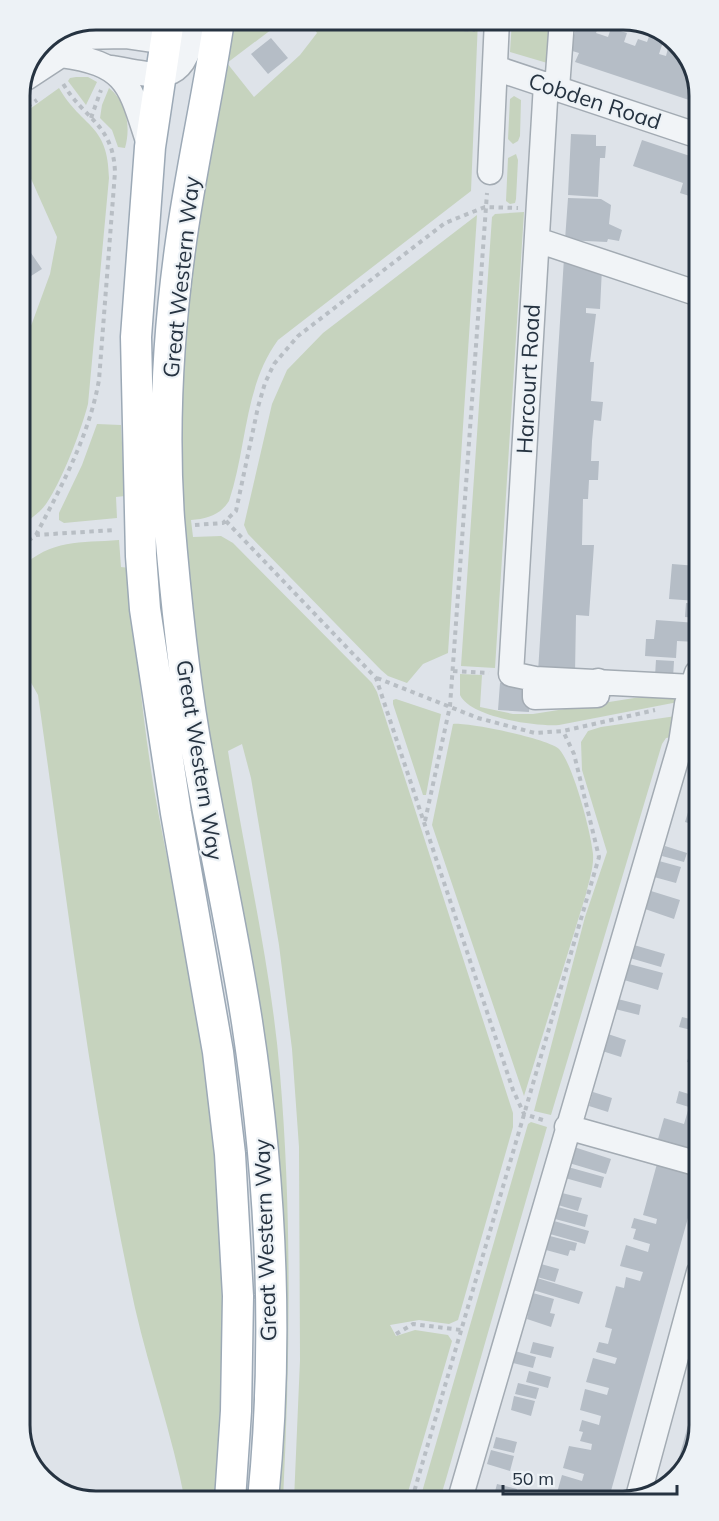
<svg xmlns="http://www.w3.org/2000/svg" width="719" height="1521" font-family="Mulish,sans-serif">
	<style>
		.green { fill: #c6d3be }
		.building { fill: #b5bdc6 }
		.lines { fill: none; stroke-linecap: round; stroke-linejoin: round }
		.minor-casing { stroke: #a3abb3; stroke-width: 27 }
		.major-casing { stroke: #9ca9b6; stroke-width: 33 }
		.path { stroke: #b8bec4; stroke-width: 4; stroke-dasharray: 4.5 4.5; stroke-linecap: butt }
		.minor { stroke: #f1f4f7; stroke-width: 24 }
		.major { stroke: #fff; stroke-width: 30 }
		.labels { text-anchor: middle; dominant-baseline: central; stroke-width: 4.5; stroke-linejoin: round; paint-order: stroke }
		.street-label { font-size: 22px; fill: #263341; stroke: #edf2f6 }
		.rim { fill: none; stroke: #263341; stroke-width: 3 }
	</style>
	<rect width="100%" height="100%" fill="#dee3e9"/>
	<!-- green -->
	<path class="green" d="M233 20H284L227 63 254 97 300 55 317 33 309 20H478L471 191 278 340C244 386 247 448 229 501 220 515 207 519 191 520L193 537 221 536 233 543 372 683 377 692 513 1113V1127L458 1320 449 1324 419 1320 390 1325 396 1336 415 1330 448 1335 452 1341 406 1499 294 1500 300 1360 299 1147 292 1049 279 945 251 778 242 744 228 751C245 858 271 965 280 1074 292 1215 290 1358 283 1500H275L282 1368 198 673 183 509 181 445 184 298Z
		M512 20H557L554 65 510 52Z
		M76 77H88L97 82 86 105 68 81 70 78Z
		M59 88C83 129 108 123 109 178L88 404C81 431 62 481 46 504 36 518 26 517 21 536L20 356 50 274 57 237 20 154V116Z
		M109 88C127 102 131 127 125 148L118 147 112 130 100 118 102 105Z
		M514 96 521 100 520 136 518 141 513 144 508 139 510 99Z
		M516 154 518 160 516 199 515 203 510 204 506 201 508 158Z
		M524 212 495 668 461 666 492 217 495 214Z
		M477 215 448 653 423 664 407 683 388 676 381 670 248 534 244 525 272 404 287 370 323 333Z
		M97 424 121 425 125 496 116 497 117 518 64 523 59 520V513L82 465Z
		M119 540 121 567 130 568C135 642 142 715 154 789 168 869 188 949 200 1030 222 1186 228 1343 217 1500L185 1501C172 1434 150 1373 135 1308 91 1106 67 899 38 695L21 665V568C51 539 80 543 119 540Z
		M460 674 482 675 480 707 513 714H533L666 693H680L678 702 559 725C536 727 470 717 460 695Z
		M396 699 441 714 426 795H423L393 704V700Z
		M676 716 673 737 666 738 662 744 551 1115 534 1111 585 917 607 852 582 770 581 742 588 731 601 727Z
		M453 724C468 722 549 739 559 749 573 764 591 832 593 854 594 867 589 881 586 894L524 1096 432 825Z
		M531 1122 547 1127 446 1479 440 1499H420L528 1124Z"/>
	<!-- building -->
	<path class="building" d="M579 20H590L599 25 596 33 608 37 611 28 627 33 624 42 635 46 638 39 647 42 651 31 660 33 658 40 663 42 659 54 666 56 668 48 676 51 678 47 685 57 684 62 691 65 695 71V102L575 62 579 53 569 50Z
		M271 38 288 58 268 74 251 54Z
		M571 134 596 135V146H606L605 158H600L598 197 568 195Z
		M642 140 696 158V198L680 193 683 183 633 166Z
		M568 198 601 199 611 205 609 224 622 230 619 241 608 239 607 242 565 240Z
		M20 237 42 269 20 283Z
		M564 258 602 268 600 309 586 308V313L596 314 590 362H594L591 401 603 402 601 421 594 420 592 441 591 461H599L598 480H589L588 499H583L582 545H594L589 616 576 615 575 674 538 672Z
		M692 448H696V466L691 465Z
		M691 508 697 509V525L690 524Z
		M672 564 697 566V601L669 599Z
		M686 603 697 604V618L685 617Z
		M656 620 697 623V642L677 641 676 658 645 656 646 639H654Z
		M656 660 674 661 673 678 655 676Z
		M500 683 531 685 529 712 498 710Z
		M692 749 697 751V769L687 766Z
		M690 806 698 808V826L685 822Z
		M665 846 687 853 684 862 662 856Z
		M659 861 681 867 676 883 654 877Z
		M651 891 680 900 674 919 645 909Z
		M634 945 665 954 661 967 630 958Z
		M629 964 663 973 658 990 624 980Z
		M614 998 641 1005 639 1015 611 1008Z
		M682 1017 698 1021V1042L693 1040 695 1031 679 1027Z
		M605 1033 626 1040 621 1057 599 1050Z
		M689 1055 698 1057V1065L687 1062Z
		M698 1074 699 1158 656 1146 664 1118 684 1124 689 1107 676 1103 679 1091 692 1095Z
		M593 1092 612 1098 608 1112 589 1106Z
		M574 1147 611 1159 606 1174 569 1163Z
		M658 1160 699 1167V1179L609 1498 556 1496 562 1475 582 1481 584 1474 563 1468 569 1446 591 1450 592 1444 580 1441 583 1432 579 1431 582 1420 599 1425 601 1416 580 1410 585 1389 607 1395 609 1388 586 1382 593 1358 615 1364 617 1358 596 1352 599 1342 608 1344 612 1329 605 1327 616 1286 624 1288 626 1277 640 1281 643 1272 620 1266 626 1245 648 1252 650 1244 633 1239 636 1229 631 1228 634 1218 656 1224 657 1219 643 1215Z
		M568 1167 604 1177 601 1188 565 1178Z
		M562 1193 582 1198 578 1211 558 1205Z
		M558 1207 588 1215 585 1227 555 1219Z
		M554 1221 589 1231 585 1244 550 1234Z
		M550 1236 577 1243 575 1251 570 1250 568 1256 546 1250Z
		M541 1264 559 1269 555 1282 537 1277Z
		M537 1278 583 1292 579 1304 533 1290Z
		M533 1293 554 1299 550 1313 555 1314 551 1327 527 1319Z
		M533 1342 554 1347 551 1358 530 1353Z
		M515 1351 536 1357 533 1368 513 1363Z
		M529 1371 551 1377 548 1388 526 1382Z
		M518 1383 539 1388 536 1399 515 1394Z
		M699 1386V1430L684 1471 673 1479Z
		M514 1396 535 1401 531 1416 511 1410Z
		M496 1437 517 1442 514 1453 493 1448Z
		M491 1450 514 1456 510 1471 487 1464Z
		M497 1484 517 1489 515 1498 494 1495Z"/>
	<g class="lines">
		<defs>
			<path id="minor" d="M78 37 125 36 166 42
				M61 55C130 64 130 87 150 147
				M112 68C169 79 184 83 196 20
				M495 68 696 135
				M26 78 61 55 98 20
				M546 84 511 674 535 679 693 687
				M557 88 562 20
				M490 172 497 20
				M537 240 696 293
				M535 679V697L597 695 598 681
				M567 1127 699 1164
				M638 1497 699 1272
				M460 1499 681 743 687 704 697 673"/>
			<path id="major" d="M169 20 150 147 136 337 141 556 145 609 176 813 218 1052 230 1154 238 1296 236 1411 230 1500
				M219 20C208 96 190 172 180 249 168 337 163 429 169 518 175 590 182 663 194 734 210 830 232 925 247 1022 271 1179 279 1341 263 1500"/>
		</defs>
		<!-- minor casing -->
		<use href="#minor" class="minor-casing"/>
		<!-- major casing -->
		<use href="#major" class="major-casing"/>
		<!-- path -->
		<path class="path" d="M312 24 322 20 475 30
			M20 112 37 100
			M91 118 101 90
			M226 521 376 678 513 1090 524 1114 546 1121
			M195 525 223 523 236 511 258 407 265 383 274 364 298 336 445 223 485 207 518 208
			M36 535C62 485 89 436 99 380L115 172C113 123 84 120 62 82
			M21 546 36 535 115 530
			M453 671 489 673
			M377 678 478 718 535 733 563 731 655 710
			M425 821 450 706 487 193
			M396 1334 413 1324 461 1330
			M412 1499 599 857 574 754 563 731"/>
		<!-- minor -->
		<use href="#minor" class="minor"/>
		<!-- major -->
		<use href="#major" class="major"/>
	</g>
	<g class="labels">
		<!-- street labels -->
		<g class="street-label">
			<text transform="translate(595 101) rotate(18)">Cobden Road</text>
			<text transform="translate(181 277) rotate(-84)">Great Western Way</text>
			<text transform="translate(528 379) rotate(-87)">Harcourt Road</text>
			<text transform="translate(200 760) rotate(81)">Great Western Way</text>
			<text transform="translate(265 1240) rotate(-92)">Great Western Way</text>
		</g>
	</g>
	<!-- crop -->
	<path d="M0 0H719V1521H0ZM96 30H623A66 66 0 0 1 689 96V1425A66 66 0 0 1 623 1491H96A66 66 0 0 1 30 1425V96A66 66 0 0 1 96 30Z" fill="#edf2f6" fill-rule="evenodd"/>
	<path class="rim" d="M96 30H623A66 66 0 0 1 689 96V1425A66 66 0 0 1 623 1491H96A66 66 0 0 1 30 1425V96A66 66 0 0 1 96 30Z"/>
	<!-- scale -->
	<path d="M503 1485v9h174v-9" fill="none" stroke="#263341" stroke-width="3"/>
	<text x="512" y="1485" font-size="18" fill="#263341" stroke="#edf2f6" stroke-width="4.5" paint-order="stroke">50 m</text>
</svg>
